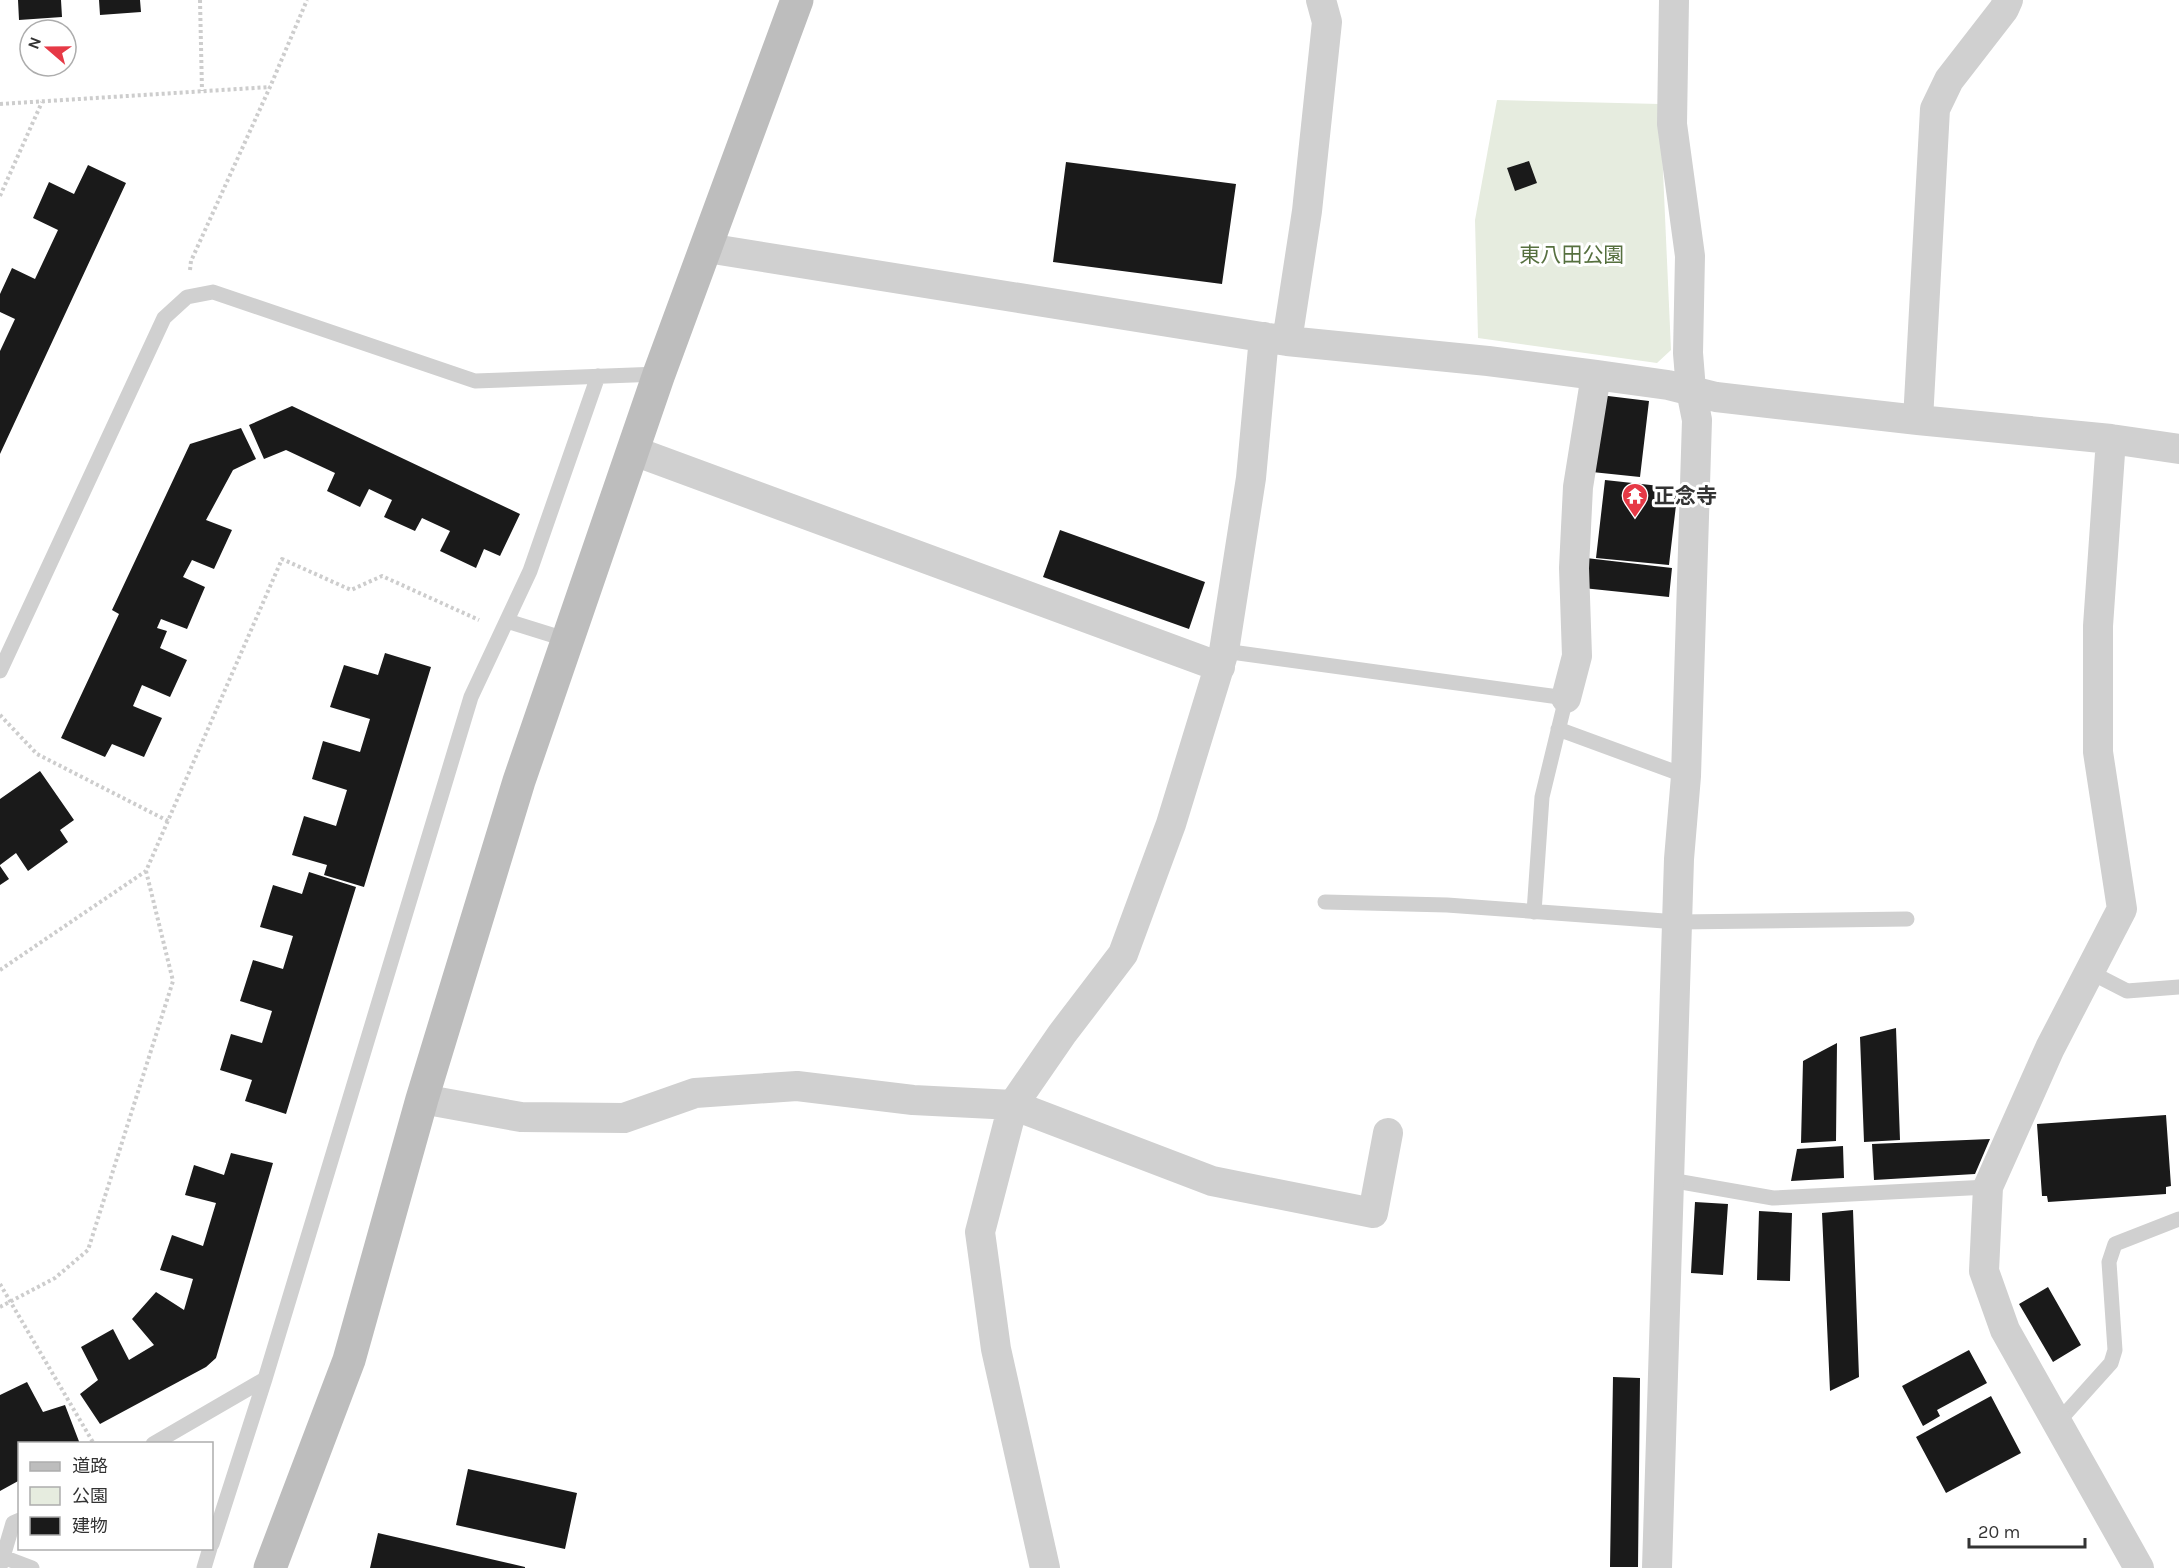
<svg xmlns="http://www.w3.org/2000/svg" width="2179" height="1568" font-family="Karla,'Noto Sans JP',sans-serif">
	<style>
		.green { fill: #e6ecdf }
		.building { fill: #1a1a1a }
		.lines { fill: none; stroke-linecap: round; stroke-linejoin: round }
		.path { stroke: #cdcdcd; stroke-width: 4; stroke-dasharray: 3 3; stroke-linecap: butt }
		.lane { stroke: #d0d0d0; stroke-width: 15 }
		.street { stroke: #d0d0d0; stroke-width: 30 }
		.secondary { stroke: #bdbdbd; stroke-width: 33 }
		.labels { text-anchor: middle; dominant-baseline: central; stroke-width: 6; stroke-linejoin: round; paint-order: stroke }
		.park-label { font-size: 21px; fill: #56703f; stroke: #fff }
		.poi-label { font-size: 21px; font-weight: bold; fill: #333; stroke: #fff; text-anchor: start }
	</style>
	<rect width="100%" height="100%" fill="#fff"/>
	<!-- green -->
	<path class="green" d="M1497 100 1660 104 1671 350 1657 363 1478 338 1475 220Z"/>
	<!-- building -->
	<path class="building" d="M18 0H61L62 17 19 20Z
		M99 0H140L141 12 100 15Z
		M1529 161 1537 183 1515 191 1507 168Z
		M1066 162 1236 184 1222 284 1053 262Z
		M88 165 126 183 0 454V351L15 319 0 312V294L12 268 35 279 58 230 33 218 49 182 74 194Z
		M1600 395 1649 401 1640 477 1592 472Z
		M292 406 520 514 500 556 484 549 476 568 440 551 450 531 422 518 415 531 384 517 392 500 369 489 360 507 327 491 335 473 286 450 264 459 249 425Z
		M241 428 256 459 233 470 206 520 232 530 214 569 192 560 183 577 205 587 187 629 161 619 157 628 167 631 160 648 187 660 170 697 142 685 133 706 162 718 144 757 112 744 105 757 61 738 119 614 112 610 190 444Z
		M1605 480 1678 488 1669 565 1596 558Z
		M1060 530 1205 582 1189 629 1043 577Z
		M1586 558 1672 568 1669 597 1583 588Z
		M385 653 431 667 364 887 324 875 327 865 292 855 304 816 336 826 347 790 312 779 323 741 360 752 370 719 330 707 344 665 378 675Z
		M40 771 74 820 60 830 68 842 28 871 16 853 0 865V799Z
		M0 866 9 879 0 885Z
		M309 872 356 887 286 1114 245 1101 252 1080 220 1070 231 1034 262 1043 272 1011 240 1001 253 960 283 969 293 936 260 927 273 885 302 894Z
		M1896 1028 1900 1140 1864 1142 1860 1037Z
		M1837 1043 1836 1141 1801 1143 1803 1061Z
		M2166 1115 2171 1186 2166 1187V1194L2048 1202 2047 1196H2042L2037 1124Z
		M1990 1139 1975 1174 1874 1180 1872 1144Z
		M1843 1146 1844 1178 1791 1181 1797 1149Z
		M231 1153 273 1163 216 1358 206 1367 100 1424 80 1394 98 1380 81 1347 113 1329 129 1360 154 1345 132 1319 156 1292 184 1310 193 1279 160 1270 172 1235 203 1246 216 1203 185 1195 194 1165 224 1175Z
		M1695 1202 1728 1204 1723 1275 1691 1273Z
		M1853 1210 1859 1377 1830 1391 1822 1213Z
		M1759 1211 1792 1213 1790 1281 1757 1280Z
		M2048 1287 2081 1345 2053 1362 2019 1304Z
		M1969 1350 1987 1383 1937 1410 1940 1416 1923 1426 1902 1386Z
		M1613 1377 1640 1378 1638 1567H1610Z
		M27 1382 43 1412 65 1405 80 1444H20V1480L0 1491V1395Z
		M1991 1396 2021 1453 1946 1493 1916 1437Z
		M468 1469 577 1493 565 1549 456 1525Z
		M378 1533 525 1567V1568H370Z"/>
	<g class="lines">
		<!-- path -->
		<path class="path" d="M200 0 202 91
			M0 104 270 87
			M0 196 42 102
			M190 270 191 261 270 87 307 0
			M0 715 37 754 168 821
			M0 970 146 871 282 559 351 590 382 576 479 620
			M0 1284 94 1444
			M0 1307 55 1278 88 1250 173 981 146 871"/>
		<!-- lane -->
		<path class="lane" d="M507 621 568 640
			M1224 651 1566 698 1542 797 1534 912
			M0 671 164 318 187 297 213 292 475 381 659 374
			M1558 729 1686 776
			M1325 902 1447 905 1678 922 1907 919
			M2090 972 2127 991 2179 987
			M1670 1180 1773 1198 1988 1187
			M2057 1423 2111 1363 2115 1350 2109 1262 2115 1244 2179 1219
			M153 1444 265 1379
			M212 1544 265 1379 471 697 530 571 598 376
			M3 1557 32 1568
			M0 1567 13 1523 20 1520
			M204 1568 210 1548"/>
		<!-- street -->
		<path class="street" d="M707 248 1287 341 1488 361 1596 375 1668 385 1716 397 1918 420 2111 439 2179 449
			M1287 341 1307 211 1327 22 1321 0
			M1918 420 1935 109 1949 80 2004 9 2008 0
			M2111 439 2098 626V752L2122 909 2050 1048 1988 1187 1984 1271 2005 1330 2139 1568
			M634 451 1220 667
			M1566 698 1577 656 1574 568 1578 487 1596 375
			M422 1099 521 1117 624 1118 695 1093 797 1086 913 1100 1013 1105 1212 1181 1373 1213 1388 1133
			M1045 1568 996 1349 980 1232 1013 1105 1062 1034 1123 954 1171 824 1224 651 1251 478 1264 337
			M1657 1568 1679 859 1686 776 1697 420 1691 390 1688 353 1690 256 1672 124 1674 0"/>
		<!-- secondary -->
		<path class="secondary" d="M270 1568 349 1360 422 1099 519 781 659 374 797 0"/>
	</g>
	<!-- icons -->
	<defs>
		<symbol id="temple-pin" viewBox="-11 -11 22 30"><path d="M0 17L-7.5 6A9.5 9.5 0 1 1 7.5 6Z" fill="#e63946" stroke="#fff"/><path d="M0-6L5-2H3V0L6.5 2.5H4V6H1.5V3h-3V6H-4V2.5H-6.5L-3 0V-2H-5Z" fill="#fff"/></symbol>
	</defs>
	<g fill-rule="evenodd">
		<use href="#temple-pin" x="1620" y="481" width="30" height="40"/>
	</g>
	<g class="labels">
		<!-- park labels -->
		<g class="park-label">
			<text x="1572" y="255">東八田公園</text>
		</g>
		<!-- poi labels -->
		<g class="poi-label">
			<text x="1654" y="496">正念寺</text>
		</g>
	</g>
	<!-- legend -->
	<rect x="18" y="1442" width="195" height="108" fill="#ffffff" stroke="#adadad" stroke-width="1.5"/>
	<rect x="30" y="1462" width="30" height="9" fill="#bdbdbd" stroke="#adadad" stroke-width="1.5"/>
	<text x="72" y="1472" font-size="18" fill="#333333">道路</text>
	<rect x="30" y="1487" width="30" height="18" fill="#e6ecdf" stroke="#adadad" stroke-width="1.5"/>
	<text x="72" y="1502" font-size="18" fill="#333333">公園</text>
	<rect x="30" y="1517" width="30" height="18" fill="#1a1a1a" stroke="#adadad" stroke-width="1.5"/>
	<text x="72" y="1532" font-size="18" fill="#333333">建物</text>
	<!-- north arrow -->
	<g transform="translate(48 48) rotate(290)"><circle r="28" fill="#ffffff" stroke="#adadad" stroke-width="1.5"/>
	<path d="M0-4.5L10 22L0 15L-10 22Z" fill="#e63946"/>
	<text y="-9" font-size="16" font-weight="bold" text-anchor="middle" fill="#333333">N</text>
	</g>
	<!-- scale -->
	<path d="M1969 1538v9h116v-9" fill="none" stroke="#333333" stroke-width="3"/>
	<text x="1978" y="1538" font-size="18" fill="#333333" stroke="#ffffff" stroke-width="4.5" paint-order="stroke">20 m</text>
</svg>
